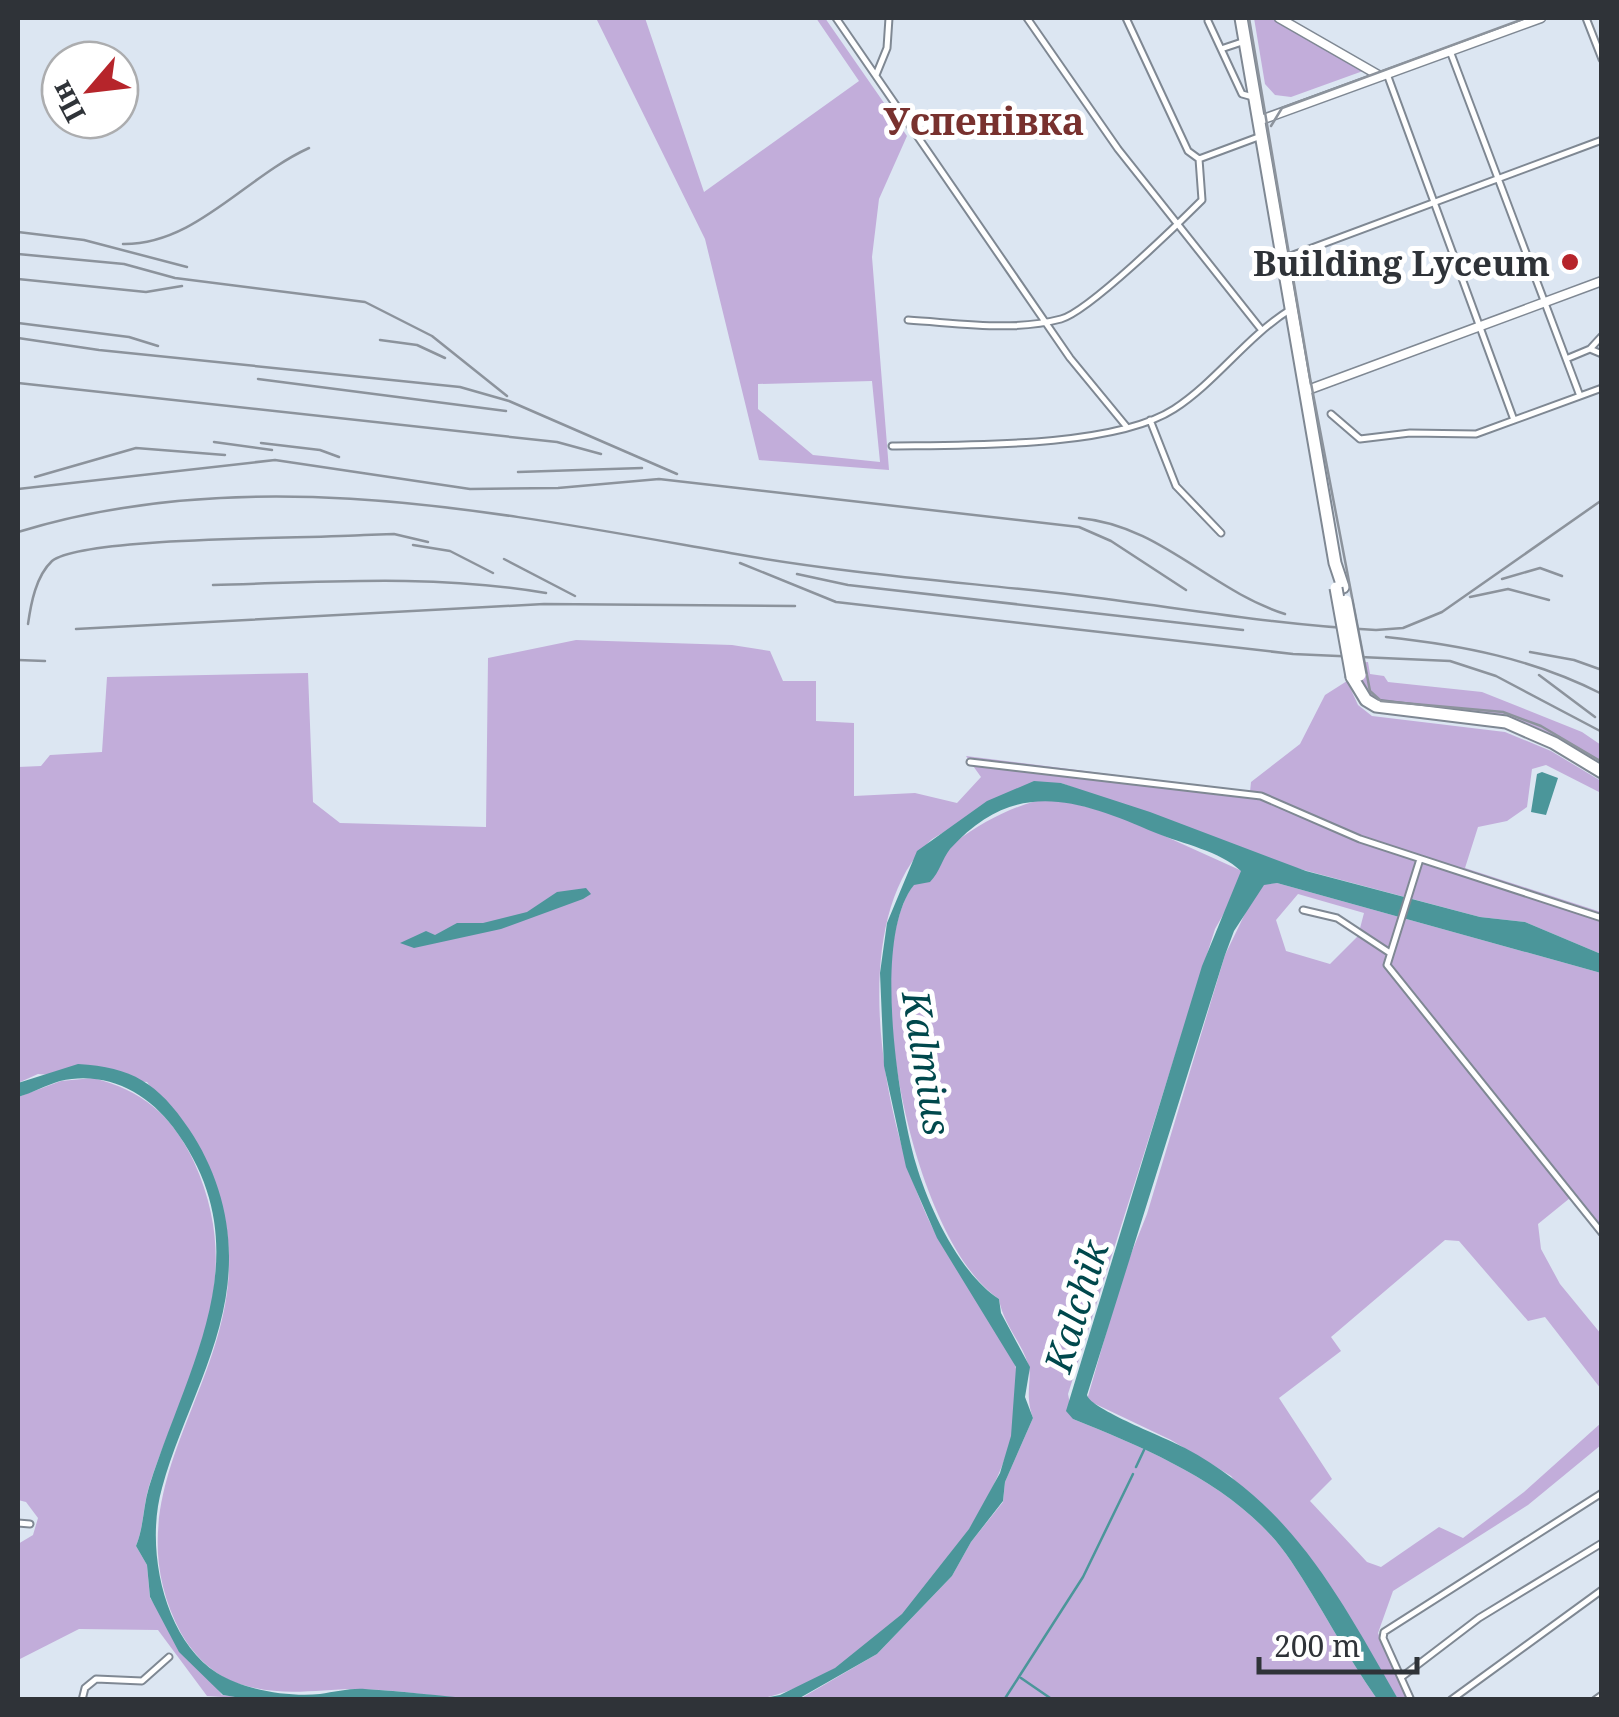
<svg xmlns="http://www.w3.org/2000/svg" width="1619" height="1717" font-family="'Noto Serif',serif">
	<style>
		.green { fill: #c2adda; fill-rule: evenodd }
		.water { fill: #4b969a }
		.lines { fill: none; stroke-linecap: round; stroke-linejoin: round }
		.stream { stroke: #4b969a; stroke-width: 2.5 }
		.street-casing { stroke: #7f8893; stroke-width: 9 }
		.secondary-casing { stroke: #7f8893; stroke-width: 11 }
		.highway-casing { stroke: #7f8893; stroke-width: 15 }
		.street { stroke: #fff; stroke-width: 5 }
		.secondary { stroke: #fff; stroke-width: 8 }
		.highway { stroke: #fff; stroke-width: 11 }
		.tram { stroke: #8c939c; stroke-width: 2.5 }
		.rail { stroke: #8c939c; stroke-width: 2.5 }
		.highway-bridge-casing { stroke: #7f8893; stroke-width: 15; stroke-linecap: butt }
		.highway-bridge { stroke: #fff; stroke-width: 11 }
		.poi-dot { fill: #b6252b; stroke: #fff; stroke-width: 4 }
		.labels { text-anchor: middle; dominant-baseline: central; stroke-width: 10; stroke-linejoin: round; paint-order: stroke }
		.poi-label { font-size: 35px; font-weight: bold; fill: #2f3338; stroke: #fff; text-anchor: end }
		.neighbourhood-label { font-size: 38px; font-weight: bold; fill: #78312e; stroke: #fff }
		.water-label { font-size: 38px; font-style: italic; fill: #00484c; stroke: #fff }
	</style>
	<rect width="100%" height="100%" fill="#dce6f2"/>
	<!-- green -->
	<path class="green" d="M596 18H645L704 192 859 81 816 18H825L907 136 879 199 872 257 889 470 759 460 705 239ZM872 381 880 462 813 455 758 409V384Z
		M1254 18H1273L1363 71 1291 97 1275 95 1265 84Z
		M576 640 732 645 770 651 783 681H816V721L854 723V796L915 793 957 803 981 777 966 756 1250 792 1251 782 1300 744 1325 695 1347 681 1358 705 1372 716 1505 732 1551 751 1601 781V793L1546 765 1532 769 1527 807 1507 821 1478 827 1465 868 1601 912V954L1525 922 1480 917 1285 865 1061 783C1037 793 944 828 930 841 841 923 886 1143 937 1236 957 1275 1010 1332 1017 1373 1027 1444 975 1527 934 1579 890 1635 826 1687 755 1700 662 1700 568 1705 475 1699 438 1697 400 1690 362 1689 320 1688 288 1698 243 1685 216 1678 194 1656 181 1633 107 1493 233 1392 229 1255 228 1182 187 1139 147 1082L38 1074 18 1083V767L41 766 50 755 102 752 107 677 308 673 313 802 340 823 486 827 488 658Z
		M1368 662 1370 674 1384 676 1388 682 1482 692 1582 732 1601 745V769L1529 727 1377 704 1364 691 1358 663Z
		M1052 798 1118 815 1242 871 1237 890 1215 929 1068 1394 1073 1419C1152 1451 1242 1488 1291 1561 1321 1606 1346 1655 1377 1699L798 1700 877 1654 952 1576 971 1542 1003 1502 1005 1482 1033 1418C1024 1393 1033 1379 1028 1364 1021 1341 1003 1324 999 1299 916 1244 859 979 909 892 934 848 1003 804 1052 798Z
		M1277 883 1601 973V1238L1570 1198 1538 1224 1541 1249 1560 1284 1601 1334V1389L1545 1317 1528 1321 1459 1241 1445 1240 1331 1337 1341 1351 1279 1398 1332 1479 1310 1501 1367 1562 1381 1567 1439 1527 1463 1538 1524 1492 1601 1423V1445L1528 1505 1393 1591 1378 1633 1409 1699H1398L1356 1632 1231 1476 1171 1440 1087 1400 1123 1274 1147 1214 1225 955 1255 893 1264 884ZM1298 894 1364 913 1358 936 1330 964 1286 951 1276 920Z
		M93 1078C142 1090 173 1116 194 1162 249 1284 187 1372 149 1486 143 1506 144 1526 136 1546L147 1565 150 1598 222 1695 253 1699 207 1696 158 1630 79 1629 18 1660V1544L33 1535 38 1518 26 1502 18 1500V1097L61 1081Z"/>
	<!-- water -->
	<path class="water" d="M1542 772 1558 778 1546 815 1531 812 1537 774Z
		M1034 781 1061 783 1150 812 1306 871 1480 917 1525 922 1601 954V973L1277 883 1264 885 1234 931 1225 955 1087 1395C1090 1409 1167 1438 1185 1448 1293 1506 1339 1596 1398 1699H1377C1346 1655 1321 1606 1291 1561 1242 1488 1152 1451 1073 1419L1066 1411 1202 966 1241 871C1220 851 1183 844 1156 833 1079 800 1016 776 950 849 942 859 940 872 930 882L914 885C872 937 898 1102 916 1164 929 1208 960 1274 999 1299L1001 1313 1030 1367 1025 1397 1033 1418 1005 1482 1003 1501 971 1542 952 1576 877 1654 798 1699 755 1700 780 1695 835 1668 902 1614 969 1529 1000 1473 1011 1436 1016 1367 937 1238 906 1167 884 1066 880 973 887 923 917 851 987 801Z
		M586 888 591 894 583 899 501 929 414 948 400 943 426 931 435 935 457 923H483L527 912 557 892Z
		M78 1064C132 1067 158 1083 189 1129 214 1166 229 1211 229 1256 230 1339 183 1411 162 1488 145 1547 163 1638 217 1673 244 1690 288 1697 320 1694 335 1692 350 1688 365 1689 402 1691 440 1696 478 1699L253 1700 223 1695 179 1652 150 1597 147 1565 136 1546C144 1526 143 1507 149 1487 188 1363 265 1250 173 1127 147 1092 105 1070 60 1081 46 1085 32 1093 18 1097V1083Z"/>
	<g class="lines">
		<!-- stream -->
		<path class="stream" d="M1136 1467 1144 1450
			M1021 1678 1053 1700
			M1004 1700 1083 1577 1133 1474"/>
		<defs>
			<path id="street" d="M836 18 1070 358 1126 426
				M1027 18 1118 149 1260 328
				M1126 18 1188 151 1199 159
				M1586 18 1602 59
				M1208 21 1242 94 1253 97
				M1221 49 1242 42
				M1450 51 1580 396
				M1387 74 1514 420
				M876 75 887 48 889 18
				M1199 159 1261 136
				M1285 258 1602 140
				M908 320C958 323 1012 332 1061 319 1088 312 1179 223 1202 200L1199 159
				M1590 349 1602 354
				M1566 359 1590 349 1602 336
				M1331 414 1360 439 1410 433 1476 434 1602 388
				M1150 420 1176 486 1221 533
				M892 446C964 445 1114 448 1174 409 1217 381 1246 337 1291 309
				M970 762 1261 796 1360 839 1602 918
				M1420 859 1387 965 1602 1233
				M1303 910 1337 918 1390 953
				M18 1523 30 1524
				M1403 1676 1479 1618 1602 1543
				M82 1700 85 1688 96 1679 142 1681 169 1657
				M1411 1700 1383 1638 1384 1632 1602 1493
				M1451 1700 1602 1590
				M1595 1700 1602 1695"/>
			<path id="secondary" d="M1279 18 1380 76
				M1258 121 1541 18
				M1305 391 1602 281"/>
			<path id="highway" d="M1241 18 1335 563 1343 587
				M1352 677 1366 700 1376 706 1506 722 1554 743 1602 772"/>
		</defs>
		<!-- street casing -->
		<use href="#street" class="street-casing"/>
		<!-- secondary casing -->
		<use href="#secondary" class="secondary-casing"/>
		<!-- highway casing -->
		<use href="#highway" class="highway-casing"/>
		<!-- street -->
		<use href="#street" class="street"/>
		<!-- secondary -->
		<use href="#secondary" class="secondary"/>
		<!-- highway -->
		<use href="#highway" class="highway"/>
		<!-- tram -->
		<path class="tram" d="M1249 18 1310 378 1370 691 1381 701 1503 712 1541 726 1602 762
			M1271 126 1282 108 1526 18"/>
		<!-- rail -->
		<path class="rail" d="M18 232 84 240 187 267
			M123 244C195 245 245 177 309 148
			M18 254 124 264 175 278 365 302 432 336 507 396
			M18 279 146 292 182 286
			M18 323 129 337 158 346
			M18 338 99 350 460 387 509 401 677 474
			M380 340 417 345 445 358
			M258 379 506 411
			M18 383 557 442 601 454
			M214 442 272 450
			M261 443 320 450 339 457
			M518 472 642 468
			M35 477 136 448 225 455
			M18 489 275 460 470 489 558 488 659 479 1079 527 1111 541 1186 590
			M1079 518C1160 525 1210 590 1285 614
			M18 532C252 460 501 513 736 554 848 574 962 582 1075 595 1175 607 1275 625 1376 630L1403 628 1442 612 1602 500
			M413 545 450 551 493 573
			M504 559 575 596
			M740 563 836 602 1293 654 1450 661 1496 676 1602 732
			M797 574 848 585 1243 630
			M1502 579 1540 568 1562 576
			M213 585C324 582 436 574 546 593
			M1470 597 1508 589 1549 600
			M28 624C31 603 36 576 52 561 82 536 312 539 364 535L394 534 428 542
			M76 629 544 604 795 606
			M1386 637C1461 645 1534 659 1602 694
			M1530 652 1574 660 1602 670
			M18 660 45 661
			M1539 675 1595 717"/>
		<defs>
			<path id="highway-bridge" d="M1336 588 1352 677
				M1346 601 1360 675"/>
		</defs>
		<!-- highway-bridge casing -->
		<use href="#highway-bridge" class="highway-bridge-casing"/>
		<!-- highway-bridge -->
		<use href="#highway-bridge" class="highway-bridge"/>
	</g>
	<!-- markers -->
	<circle class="poi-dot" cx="1570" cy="262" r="10"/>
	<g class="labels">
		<!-- poi labels -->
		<g class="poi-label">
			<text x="1550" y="262">Building Lyceum</text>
		</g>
		<!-- neighbourhood labels -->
		<g class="neighbourhood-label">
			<text x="984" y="120">Успенівка</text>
		</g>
		<!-- water labels -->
		<g class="water-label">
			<text transform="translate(928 1063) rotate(81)">Kalmius</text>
			<text transform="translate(1075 1306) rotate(-73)">Kalchik</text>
		</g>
	</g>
	<!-- border -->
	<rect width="1619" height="1717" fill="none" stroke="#2f3338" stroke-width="40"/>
	<!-- north arrow -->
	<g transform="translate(90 90) rotate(242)"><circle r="48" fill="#ffffff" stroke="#acadaf" stroke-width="2.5"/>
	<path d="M0-8L18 38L0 25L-18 38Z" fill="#b6252b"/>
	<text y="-15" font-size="28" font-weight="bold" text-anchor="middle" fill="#2f3338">Пн</text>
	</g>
	<!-- scale -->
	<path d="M1259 1657v15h158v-15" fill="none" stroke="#2f3338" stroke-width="5"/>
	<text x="1274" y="1657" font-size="30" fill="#2f3338" stroke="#ffffff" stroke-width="8" paint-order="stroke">200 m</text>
</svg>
